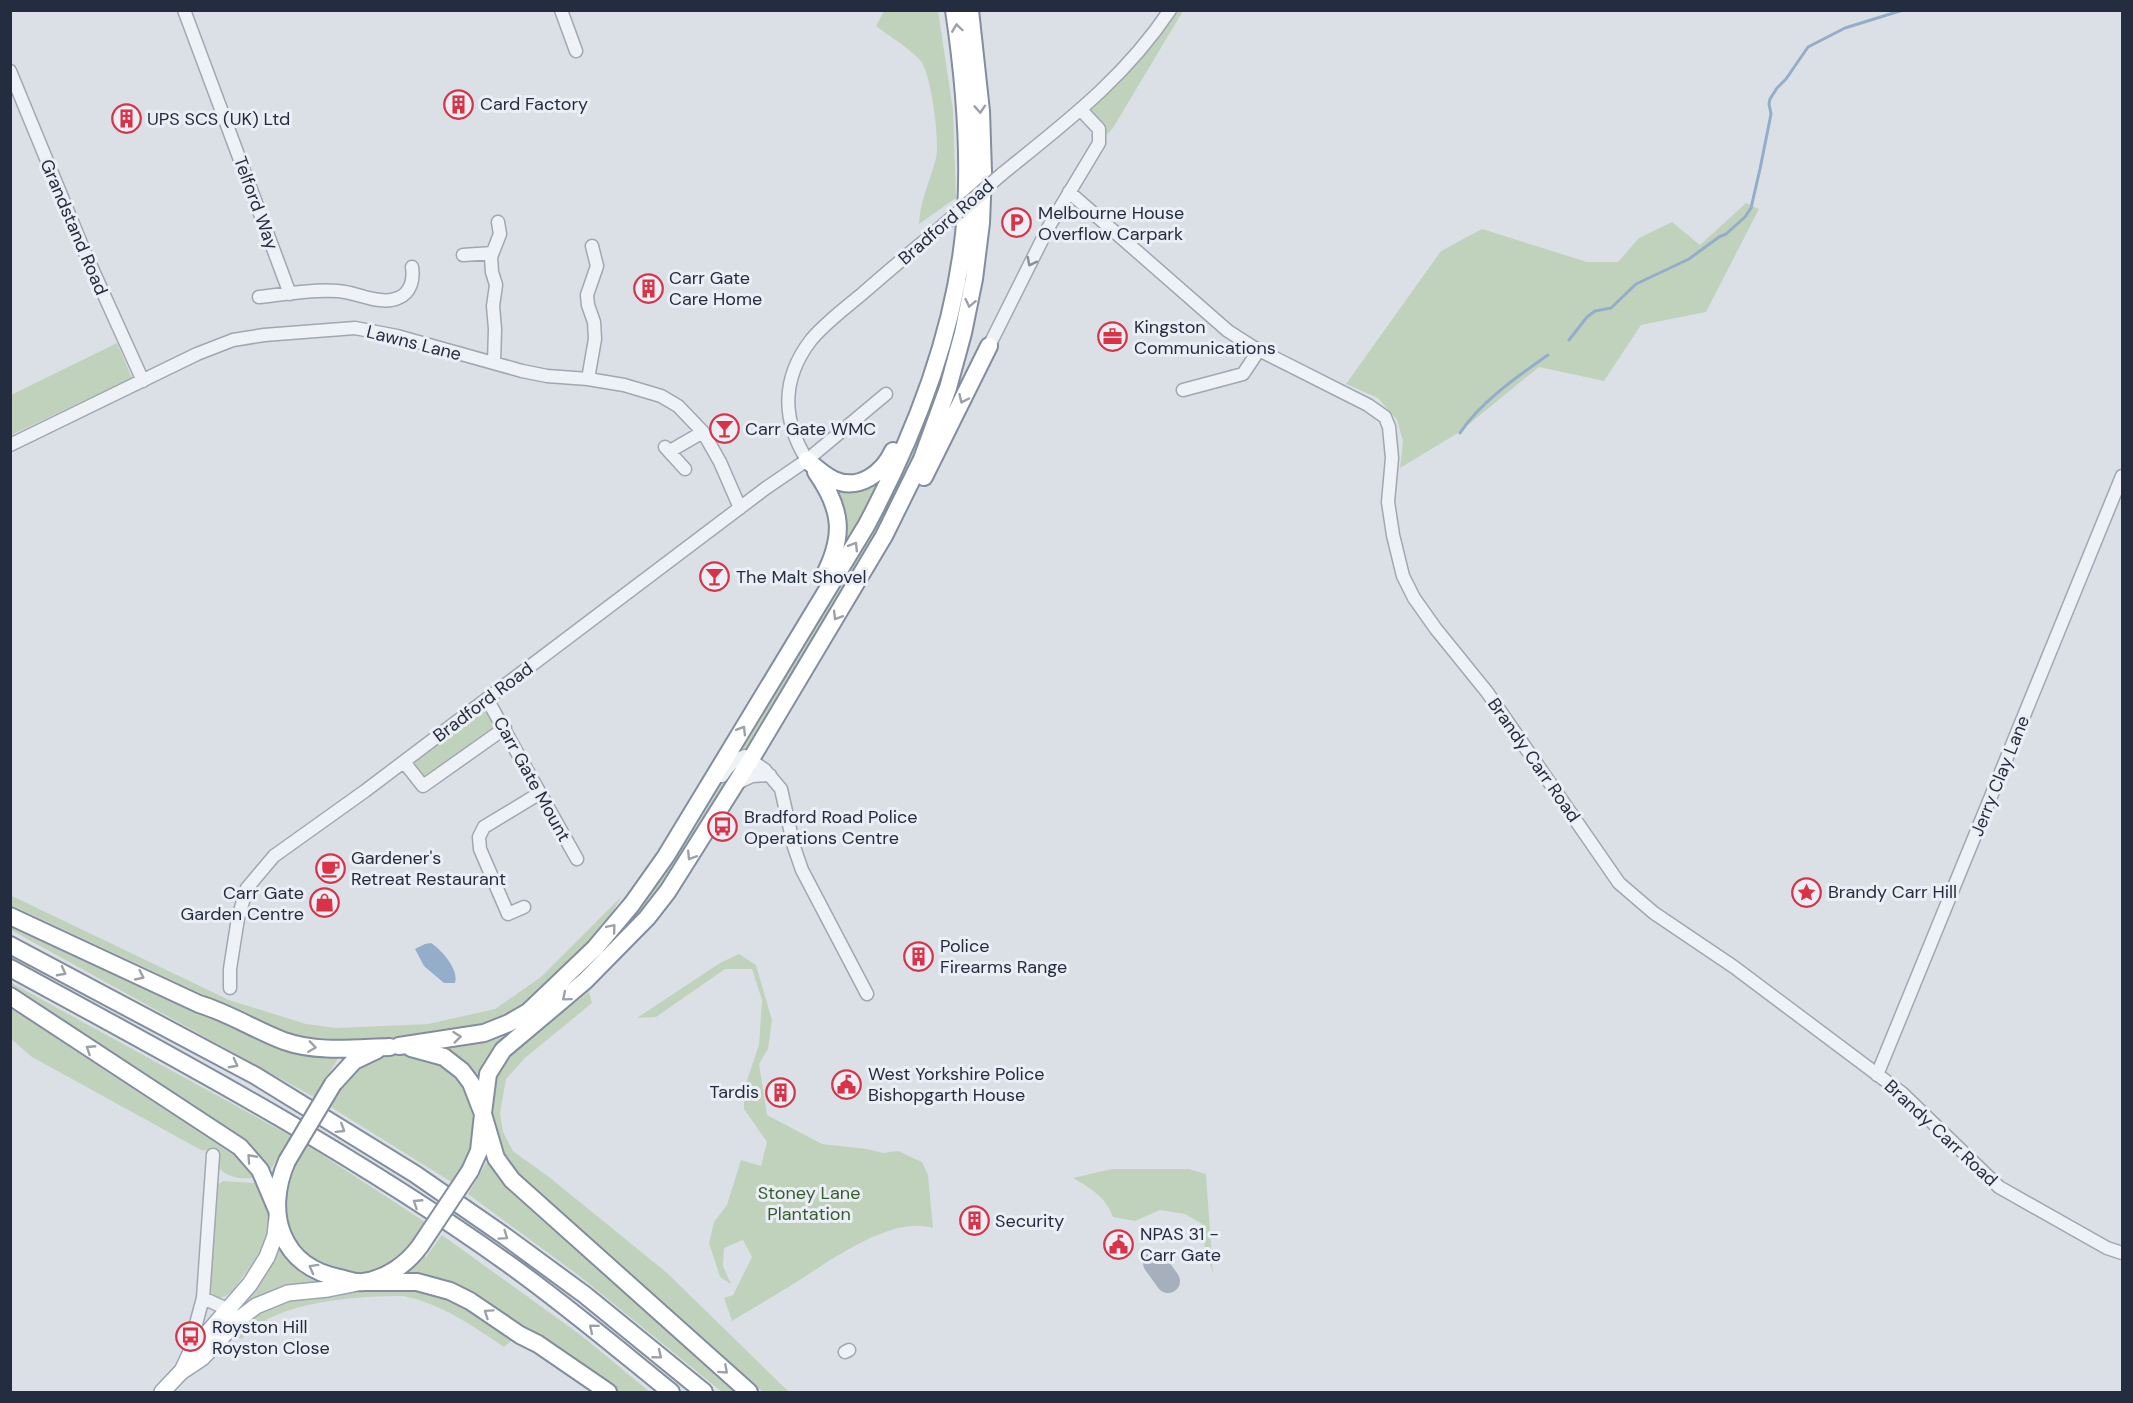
<svg xmlns="http://www.w3.org/2000/svg" width="2133" height="1403" font-family="'DM Sans',sans-serif">
	<style>
		.green { fill: #c1d2bc }
		.water { fill: #93adcb }
		.lines { fill: none; stroke-linecap: round; stroke-linejoin: round }
		.stream { stroke: #93adcb; stroke-width: 3 }
		.taxiway { stroke: #a8afbc; stroke-width: 24 }
		.minor-casing { stroke: #a0a7b1; stroke-width: 15 }
		.major-casing { stroke: #9aa4b4; stroke-width: 18 }
		.highway-casing { stroke: #828d9f; stroke-width: 20 }
		.minor { stroke: #eef1f5; stroke-width: 12 }
		.major { stroke: #fff; stroke-width: 15 }
		.highway { stroke: #fff; stroke-width: 16 }
		.minor-bridge-casing { stroke: #a0a7b1; stroke-width: 15; stroke-linecap: butt }
		.highway-bridge-casing { stroke: #828d9f; stroke-width: 20; stroke-linecap: butt }
		.minor-bridge { stroke: #eef1f5; stroke-width: 12 }
		.highway-bridge { stroke: #fff; stroke-width: 16 }
		.oneway { stroke: #9ca0a9 }
		.oneway2 { stroke: #898f9a }
		.labels { text-anchor: middle; dominant-baseline: central; stroke-width: 6; stroke-linejoin: round; paint-order: stroke }
		.poi-label { font-size: 18px; fill: #242d3f; stroke: #ebeff5; text-anchor: start }
		.street-label { font-size: 18px; fill: #242d3f; stroke: #ebeff5 }
		.park-label { font-size: 18px; fill: #375c30; stroke: #ebeff5 }
	</style>
	<rect width="100%" height="100%" fill="#dbe0e7"/>
	<!-- green -->
	<path class="green" d="M884 11H938L953 110 956 198 919 224C920 201 930 181 936 158 940 142 931 71 920 60 908 47 890 37 876 26Z
		M1170 11H1183L1113 128 1099 143 1100 135 1081 110Z
		M1746 203 1759 209 1706 312 1641 325 1604 381 1539 367 1458 433 1400 468 1403 441 1397 420 1378 398 1346 384 1441 251 1482 229 1587 262H1618L1639 238 1672 222 1700 245Z
		M976 215 961 318 927 433 865 558 748 752 735 755 890 491Z
		M117 343 132 378 11 435V395Z
		M880 477 883 480 846 544H844L835 487Z
		M487 699 505 728 423 786 404 762Z
		M732 767 736 772 653 904 569 986 496 1046 478 1078 461 1058 441 1046 507 1030 677 851 697 825Z
		M10 895 229 1000 306 1024 337 1028 428 1024 495 1009 541 977 621 897 606 923 584 948 518 1011 465 1032 352 1040H310L293 1037 225 1010 219 1002 11 905Z
		M11 922 291 1051 322 1058 339 1057 314 1097 11 930Z
		M739 954 756 965 772 1020 768 1049 759 1064 767 1115 822 1144 867 1149 883 1153 898 1151 922 1162 928 1175 933 1228C891 1215 830 1261 795 1283 774 1296 753 1308 732 1321L724 1298 733 1295 752 1257 743 1240 724 1248 723 1266 731 1284 720 1277 709 1243 714 1222 727 1205 741 1160 761 1166 767 1142 744 1109V1089L759 1045 762 1000 752 969H725L656 1017 637 1018 720 963Z
		M10 982 291 1136 271 1169 267 1171 11 990Z
		M589 992 592 1003 525 1058 506 1079 500 1113 503 1132 513 1151 549 1177 666 1272 789 1392H763L503 1162 491 1115 494 1079 503 1062 515 1049Z
		M10 1008 229 1152 235 1151 258 1176C245 1181 227 1178 218 1167L219 1157 210 1151 201 1150 32 1057 11 1039Z
		M382 1054C402 1055 423 1056 441 1065 470 1081 480 1125 470 1156 467 1165 458 1175 453 1183L329 1106C346 1077 352 1069 382 1054Z
		M307 1145 425 1222C417 1235 409 1250 397 1259 351 1296 279 1254 285 1195 288 1176 297 1162 307 1145Z
		M488 1160 505 1184 741 1392H722L578 1275 468 1194Z
		M1112 1169H1189L1206 1174 1213 1273 1205 1248 1202 1224 1185 1214 1160 1210 1135 1221 1113 1217C1106 1197 1090 1188 1073 1178Z
		M260 1180C274 1229 271 1239 241 1279 234 1288 230 1298 217 1298L208 1290 216 1186 223 1181 254 1183Z
		M442 1235 582 1336 650 1392H618L476 1295 444 1281 404 1273 422 1255 426 1257Z
		M279 1248C288 1263 300 1274 316 1281V1285L254 1297 239 1307C254 1288 271 1270 279 1248Z
		M385 1289C444 1289 466 1307 512 1340L504 1347C473 1326 440 1303 403 1296 356 1296 273 1301 242 1339L231 1335 254 1313 299 1296Z"/>
	<!-- water -->
	<path class="water" d="M431 943C442 950 459 970 455 983H444L424 966 415 949 425 944Z"/>
	<g class="lines">
		<!-- stream -->
		<path class="stream" d="M1569 340 1587 317 1595 311 1611 308 1636 284 1689 259 1719 237 1726 234 1745 217 1751 208 1760 169 1771 114 1769 104 1770 99 1777 88 1786 79 1808 47 1845 28 1903 10
			M1460 433C1480 402 1518 376 1548 355"/>
		<!-- taxiway -->
		<path class="taxiway" d="M1155 1263 1168 1281"/>
		<defs>
			<path id="minor" d="M184 10 290 294
				M561 10 576 51
				M10 71 85 253 143 381
				M1002 174C1065 123 1124 79 1170 10
				M1069 192 1228 331 1253 347 1368 405 1385 417 1389 427 1392 458 1388 502 1393 535 1403 576 1414 598 1436 629 1487 692 1619 883 1654 913 1734 967 1902 1093 1999 1187 2107 1248 2122 1253
				M463 255 492 253
				M259 297C285 294 313 289 338 291 356 292 381 306 398 298 411 293 414 279 412 267
				M989 346 1048 228 1099 143V129L1081 110
				M494 363 495 329 493 306 496 285 492 272 491 257 500 234 498 222
				M588 379 595 339 594 322 588 305 587 295 597 266 592 246
				M1183 390 1243 374 1259 350
				M10 445 197 354 233 340 264 335 355 328 397 336 522 371 547 376 588 379 624 385 661 396 678 406 703 432 720 462 740 508
				M665 447 685 469
				M670 451 703 432
				M807 460C782 420 781 379 811 340 825 323 844 309 862 294 885 274 908 254 932 235
				M487 699 577 859
				M404 762 423 786 505 728
				M722 776C728 766 734 760 745 756L765 770 781 789 794 847 802 870 867 994
				M737 783 752 776 770 775
				M524 907 508 914 480 849 479 837 484 827 540 793
				M230 988V969L238 918 247 888 274 856 365 791 766 488 807 460 886 394
				M1877 1075 2122 476
				M203 1298 227 1309 233 1314
				M196 1324 203 1298 213 1155
				M845 1352 849 1350"/>
			<path id="major" d="M183 1369 191 1352 250 1284 267 1257 275 1236 277 1217
				M162 1392 181 1372 202 1358 239 1319 256 1306 288 1293 328 1289 358 1283"/>
			<path id="highway" d="M807 460C815 467 824 475 834 480 859 491 883 473 893 451
				M816 472C842 509 845 535 824 576
				M924 477 989 346
				M10 916 199 1004C229 1013 255 1030 284 1041 318 1053 355 1048 390 1047
				M10 945 256 1076 415 1174 506 1237 585 1295 704 1392
				M10 968C181 1061 352 1152 510 1265 566 1305 618 1349 671 1392
				M10 996 240 1147 260 1170 277 1210
				M399 1046 484 1033 509 1023 528 1012 595 948 632 904 666 856 866 526C918 429 959 322 966 211 970 144 964 77 954 10
				M411 1048 444 1057 462 1071 471 1083 483 1114 479 1151 470 1171
				M333 1084 354 1061 377 1050
				M483 1113 488 1074 503 1050 585 981 647 918 668 891 751 759 884 536 922 459 948 388 963 333 974 279 981 223 983 172 981 111 970 10
				M483 1114 496 1158 512 1180 749 1392
				M287 1161C264 1213 281 1267 340 1278 348 1280 356 1283 363 1282 386 1279 407 1264 420 1246
				M364 1282H417L450 1291 470 1301 520 1335 538 1344 608 1392"/>
		</defs>
		<!-- minor casing -->
		<use href="#minor" class="minor-casing"/>
		<!-- major casing -->
		<use href="#major" class="major-casing"/>
		<!-- highway casing -->
		<use href="#highway" class="highway-casing"/>
		<!-- minor -->
		<use href="#minor" class="minor"/>
		<!-- major -->
		<use href="#major" class="major"/>
		<!-- highway -->
		<use href="#highway" class="highway"/>
		<defs>
			<path id="minor-bridge" d="M932 235 1002 174"/>
			<path id="highway-bridge" d="M287 1161 333 1084
				M420 1246 470 1171"/>
		</defs>
		<!-- minor-bridge casing -->
		<use href="#minor-bridge" class="minor-bridge-casing"/>
		<!-- highway-bridge casing -->
		<use href="#highway-bridge" class="highway-bridge-casing"/>
		<!-- minor-bridge -->
		<use href="#minor-bridge" class="minor-bridge"/>
		<!-- highway-bridge -->
		<use href="#highway-bridge" class="highway-bridge"/>
	</g>
	<!-- one-way arrows -->
	<defs><path id="oneway-chevron" d="M-2-3.5L2.5 0L-2 3.5" fill="none" stroke-width="1.6" stroke-linecap="round" stroke-linejoin="round" transform="scale(1.5)"/></defs>
	<g class="oneway">
		<use href="#oneway-chevron" transform="translate(957 28) rotate(-98)"/>
		<use href="#oneway-chevron" transform="translate(980 109) rotate(86)"/>
		<use href="#oneway-chevron" transform="translate(970 303) rotate(102)"/>
		<use href="#oneway-chevron" transform="translate(963 399) rotate(115)"/>
		<use href="#oneway-chevron" transform="translate(854 546) rotate(-58)"/>
		<use href="#oneway-chevron" transform="translate(837 616) rotate(121)"/>
		<use href="#oneway-chevron" transform="translate(742 730) rotate(-59)"/>
		<use href="#oneway-chevron" transform="translate(691 856) rotate(122)"/>
		<use href="#oneway-chevron" transform="translate(612 928) rotate(-50)"/>
		<use href="#oneway-chevron" transform="translate(62 972) rotate(28)"/>
		<use href="#oneway-chevron" transform="translate(140 976) rotate(25)"/>
		<use href="#oneway-chevron" transform="translate(566 997) rotate(140)"/>
		<use href="#oneway-chevron" transform="translate(457 1037) rotate(-6)"/>
		<use href="#oneway-chevron" transform="translate(312 1047) rotate(8)"/>
		<use href="#oneway-chevron" transform="translate(90 1049) rotate(-147)"/>
		<use href="#oneway-chevron" transform="translate(234 1064) rotate(28)"/>
		<use href="#oneway-chevron" transform="translate(341 1129) rotate(32)"/>
		<use href="#oneway-chevron" transform="translate(251 1158) rotate(-132)"/>
		<use href="#oneway-chevron" transform="translate(417 1203) rotate(-147)"/>
		<use href="#oneway-chevron" transform="translate(504 1236) rotate(35)"/>
		<use href="#oneway-chevron" transform="translate(313 1268) rotate(-151)"/>
		<use href="#oneway-chevron" transform="translate(488 1313) rotate(-146)"/>
		<use href="#oneway-chevron" transform="translate(593 1328) rotate(-140)"/>
		<use href="#oneway-chevron" transform="translate(658 1355) rotate(39)"/>
		<use href="#oneway-chevron" transform="translate(724 1370) rotate(42)"/>
	</g>
	<use class="oneway2" href="#oneway-chevron" transform="translate(1031 262) rotate(117)"/>
	<!-- icons -->
	<defs>
		<symbol id="building-ring" viewBox="-11 -11 22 22"><circle r="9.5" fill="#ebeff5" stroke="#da3348" stroke-width="1.5"/><path d="M-4-6H4V6H1V3H-1V6H-4ZM-2.5-4.3h1.7v1.8h-1.7ZM.8-4.3h1.7v1.8H.8ZM-2.5-1h1.7V.8h-1.7ZM.8-1h1.7V.8H.8Z" fill="#da3348"/></symbol>
		<symbol id="parking-ring" viewBox="-11 -11 22 22"><circle r="9.5" fill="#ebeff5" stroke="#da3348" stroke-width="1.5"/><path d="M-3.5-5.5H1a3.5 3.5 0 0 1 0 7H-1V5.5H-3.5ZM-1-3.4V-.6H.8a1.4 1.4 0 0 0 0-2.8Z" fill="#da3348"/></symbol>
		<symbol id="office-ring" viewBox="-11 -11 22 22"><circle r="9.5" fill="#ebeff5" stroke="#da3348" stroke-width="1.5"/><path d="M-6-3h4V-5.5h4V-3h4V5H-6ZM-1-4.5V-3h2v-1.5ZM-6 0V1H6V0Z" fill="#da3348"/></symbol>
		<symbol id="bar-ring" viewBox="-11 -11 22 22"><circle r="9.5" fill="#ebeff5" stroke="#da3348" stroke-width="1.5"/><path d="M-6-5H6L.8 .8V4.5H3.5V6h-7V4.5H-.8V.8Z" fill="#da3348"/></symbol>
		<symbol id="bus-ring" viewBox="-11 -11 22 22"><circle r="9.5" fill="#ebeff5" stroke="#da3348" stroke-width="1.5"/><path d="M-5-6H5V4H4V6H2V4H-2V6H-4V4H-5ZM-3.5-4V0h7V-4ZM-3.5 1.2v1.5H-2V1.2ZM2 1.2v1.5H3.5V1.2Z" fill="#da3348"/></symbol>
		<symbol id="cafe-ring" viewBox="-11 -11 22 22"><circle r="9.5" fill="#ebeff5" stroke="#da3348" stroke-width="1.5"/><path d="M-5.5-4.5H6V0H3Q3 3.5 0 3.5H-2.5Q-5.5 3.5-5.5 0ZM3-3.2v2h1.7v-2ZM-6 4.5H4V6H-6Z" fill="#da3348"/></symbol>
		<symbol id="sight-ring" viewBox="-11 -11 22 22"><circle r="9.5" fill="#ebeff5" stroke="#da3348" stroke-width="1.5"/><path d="M0-6L1.8-2.2L6-1.7L2.9 1.2L3.7 5.4L0 3.3L-3.7 5.4L-2.9 1.2L-6-1.7L-1.8-2.2Z" fill="#da3348"/></symbol>
		<symbol id="shop-ring" viewBox="-11 -11 22 22"><circle r="9.5" fill="#ebeff5" stroke="#da3348" stroke-width="1.5"/><path d="M-5-2.5h2.3a2.7 3.5 0 0 1 5.4 0H5L5.5 6h-11ZM-1.5-2.5h3a1.5 2.3 0 0 0-3 0Z" fill="#da3348"/></symbol>
		<symbol id="civic-ring" viewBox="-11 -11 22 22"><circle r="9.5" fill="#ebeff5" stroke="#da3348" stroke-width="1.5"/><path d="M-.6-6.5H3V-4.5H.6V-3L4-1V1h2V6H-6V1h2V-1L-.6-3ZM-1.2 2.5V6h2.4V2.5Z" fill="#da3348"/></symbol>
	</defs>
	<g fill-rule="evenodd">
		<use href="#building-ring" x="442" y="88" width="33" height="33"/>
		<use href="#building-ring" x="110" y="102" width="33" height="33"/>
		<use href="#parking-ring" x="1000" y="206" width="33" height="33"/>
		<use href="#building-ring" x="632" y="272" width="33" height="33"/>
		<use href="#office-ring" x="1096" y="320" width="33" height="33"/>
		<use href="#bar-ring" x="708" y="412" width="33" height="33"/>
		<use href="#bar-ring" x="698" y="560" width="33" height="33"/>
		<use href="#bus-ring" x="706" y="810" width="33" height="33"/>
		<use href="#cafe-ring" x="314" y="852" width="33" height="33"/>
		<use href="#sight-ring" x="1790" y="876" width="33" height="33"/>
		<use href="#shop-ring" x="308" y="886" width="33" height="33"/>
		<use href="#building-ring" x="902" y="940" width="33" height="33"/>
		<use href="#civic-ring" x="830" y="1068" width="33" height="33"/>
		<use href="#building-ring" x="764" y="1076" width="33" height="33"/>
		<use href="#building-ring" x="958" y="1204" width="33" height="33"/>
		<use href="#civic-ring" x="1102" y="1228" width="33" height="33"/>
		<use href="#bus-ring" x="174" y="1320" width="33" height="33"/>
	</g>
	<g class="labels">
		<!-- poi labels -->
		<g class="poi-label">
			<text x="480" y="104">Card Factory</text>
			<text x="147" y="119">UPS SCS (UK) Ltd</text>
			<text x="1038" y="213">Melbourne House<tspan x="1038" dy="21">Overflow Carpark</tspan></text>
			<text x="669" y="278">Carr Gate<tspan x="669" dy="21">Care Home</tspan></text>
			<text x="1134" y="327">Kingston<tspan x="1134" dy="21">Communications</tspan></text>
			<text x="745" y="429">Carr Gate WMC</text>
			<text x="736" y="577">The Malt Shovel</text>
			<text x="744" y="817">Bradford Road Police<tspan x="744" dy="21">Operations Centre</tspan></text>
			<text x="351" y="858">Gardener's<tspan x="351" dy="21">Retreat Restaurant</tspan></text>
			<text x="1828" y="892">Brandy Carr Hill</text>
			<text x="304" y="893" text-anchor="end">Carr Gate<tspan x="304" dy="21">Garden Centre</tspan></text>
			<text x="940" y="946">Police<tspan x="940" dy="21">Firearms Range</tspan></text>
			<text x="868" y="1074">West Yorkshire Police<tspan x="868" dy="21">Bishopgarth House</tspan></text>
			<text x="759" y="1092" text-anchor="end">Tardis</text>
			<text x="995" y="1221">Security</text>
			<text x="1140" y="1234">NPAS 31 -<tspan x="1140" dy="21">Carr Gate</tspan></text>
			<text x="212" y="1327">Royston Hill<tspan x="212" dy="21">Royston Close</tspan></text>
		</g>
		<!-- street labels -->
		<g class="street-label">
			<text transform="translate(256 203) rotate(70)">Telford Way</text>
			<text transform="translate(946 222) rotate(-41)">Bradford Road</text>
			<text transform="translate(74 227) rotate(67)">Grandstand Road</text>
			<text transform="translate(414 343) rotate(14)">Lawns Lane</text>
			<text transform="translate(483 702) rotate(-37)">Bradford Road</text>
			<text transform="translate(1534 760) rotate(55)">Brandy Carr Road</text>
			<text transform="translate(2000 776) rotate(-68)">Jerry Clay Lane</text>
			<text transform="translate(532 779) rotate(61)">Carr Gate Mount</text>
			<text transform="translate(1941 1133) rotate(43)">Brandy Carr Road</text>
		</g>
		<!-- park labels -->
		<g class="park-label">
			<text x="809" y="1193">Stoney Lane<tspan x="809" dy="21">Plantation</tspan></text>
		</g>
	</g>
	<!-- border -->
	<rect width="2133" height="1403" fill="none" stroke="#242d3f" stroke-width="24"/>
</svg>
